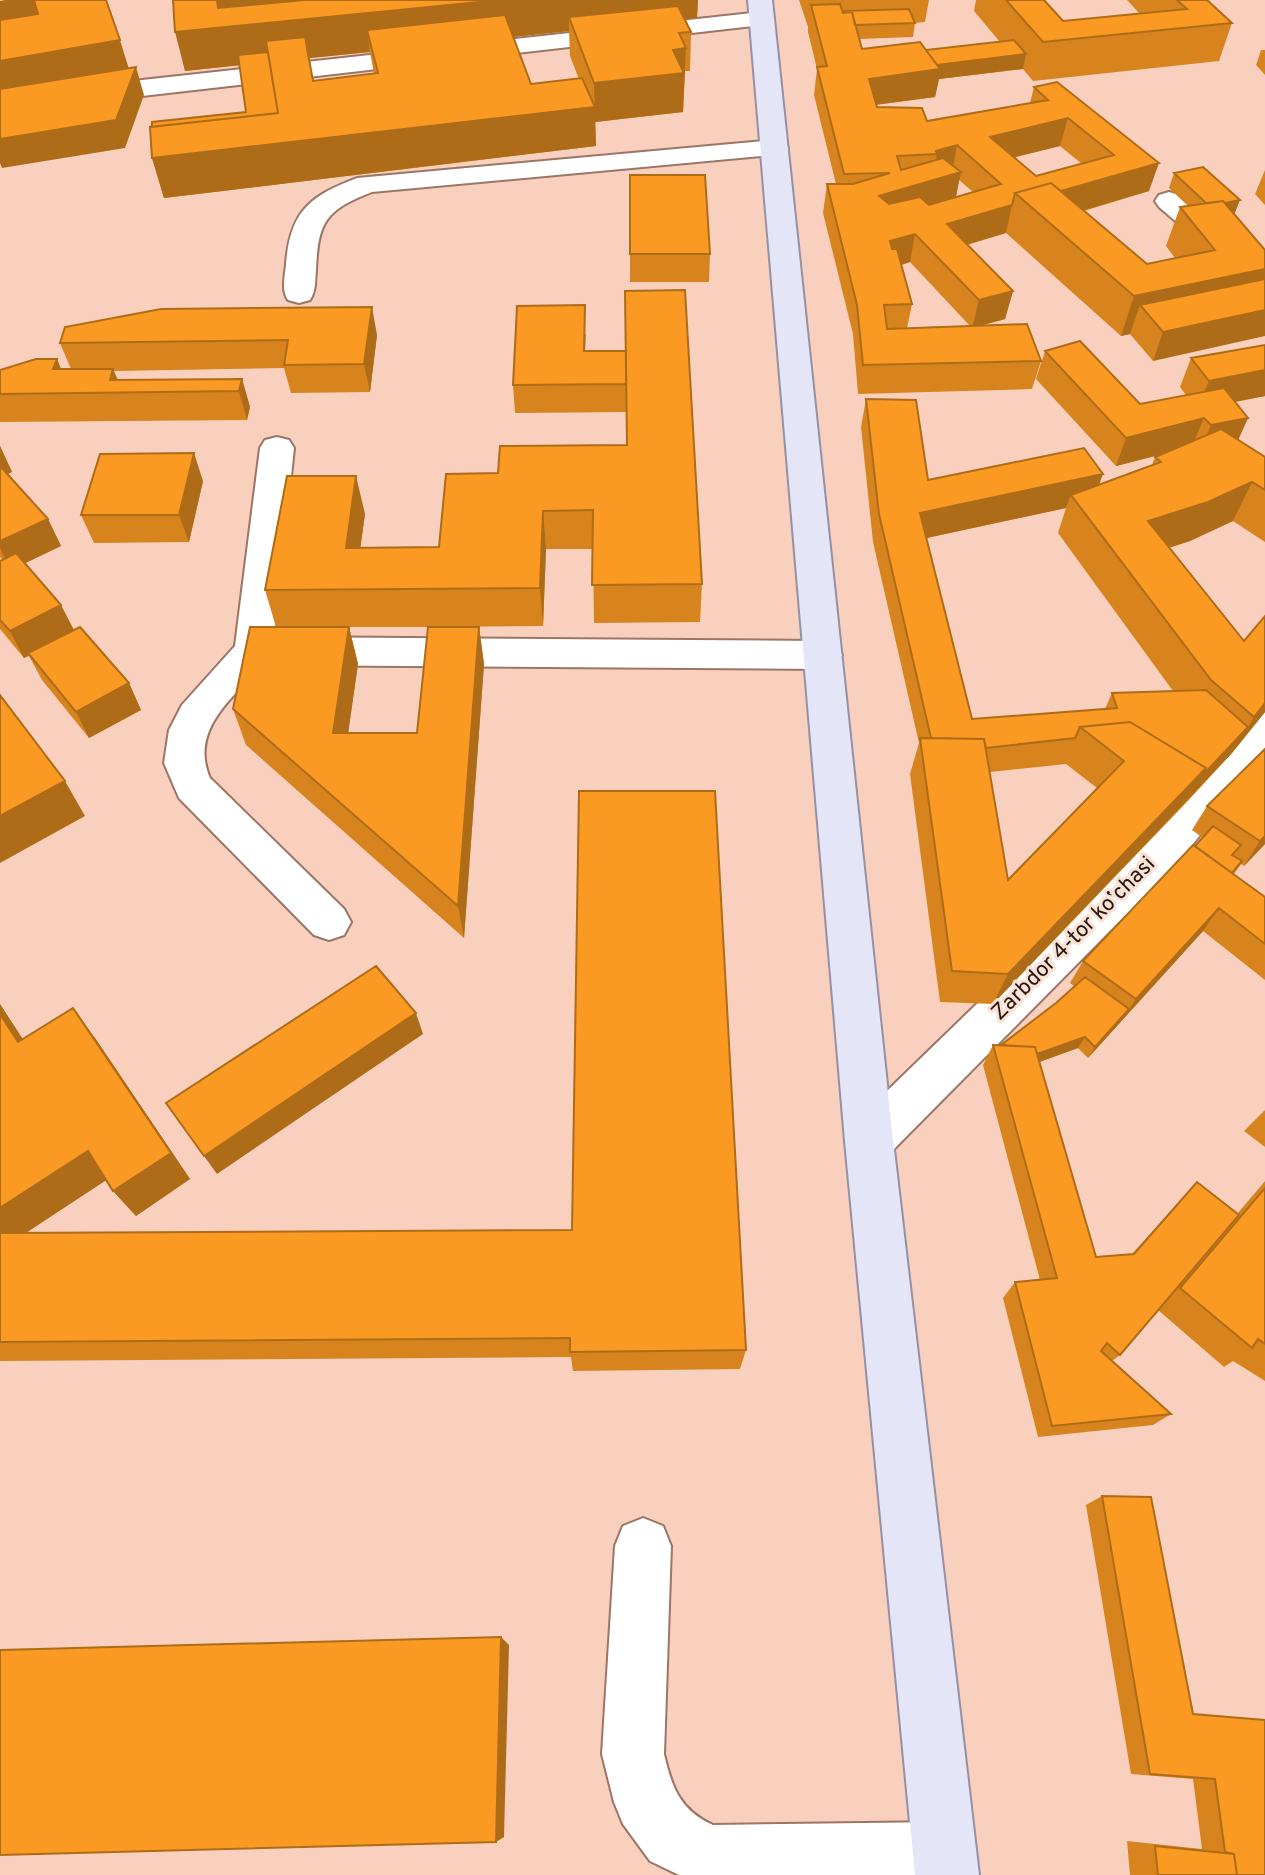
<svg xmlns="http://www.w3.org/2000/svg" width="1265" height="1875" font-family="Overpass,sans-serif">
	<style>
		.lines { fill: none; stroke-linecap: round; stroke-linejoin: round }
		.minor-casing { stroke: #9b7565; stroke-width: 4 }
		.major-casing { stroke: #9591a3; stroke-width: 4 }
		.minor { fill: #fff; fill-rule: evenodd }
		.major { fill: #e5e5f8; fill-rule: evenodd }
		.wall { fill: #d7841e; fill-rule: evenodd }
		.shaded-wall { fill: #af6c18 }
		.building { fill: #fa9a23; stroke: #af6c18; stroke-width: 2; fill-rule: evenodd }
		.labels { text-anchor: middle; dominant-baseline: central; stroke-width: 6; stroke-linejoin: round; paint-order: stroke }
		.street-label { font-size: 22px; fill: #23150f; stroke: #fbe1d6 }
	</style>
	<rect width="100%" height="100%" fill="#f9d0be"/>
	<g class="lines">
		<defs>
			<path id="minor" d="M761 12 770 14 773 19 770 24 142 96 0 118V102L142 80Z
				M774 140 784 142 788 148 784 154 372 192C326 210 318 221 316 270 315 281 316 291 310 300L299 303 288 300C281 290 285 276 286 264 290 211 310 196 357 178Z
				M1169 192 1179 195 1233 241 1265 283V313L1254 311 1213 253 1159 207 1155 201 1159 195Z
				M277 437 289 440 294 448 274 637 823 641 836 645 842 655 836 665 823 669 263 665C233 697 189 730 210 778L344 909 351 922 344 935 329 940 314 935 179 798 164 763 169 730 182 705 235 646 260 448 265 440Z
				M1265 710V753L1181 859 886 1157 869 1163 852 1157 845 1141 852 1125 1151 835 1251 714Z
				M643 1518 663 1526 671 1546 664 1754C672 1788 680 1810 713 1825L944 1822 966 1832 976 1854 967 1875H679L650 1861 623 1824 614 1802 602 1754 615 1546 623 1526Z"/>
			<path id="major" d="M748 0H772L893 1141 979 1875H915L845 1141Z"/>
		</defs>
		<!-- minor casing -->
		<use href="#minor" class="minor-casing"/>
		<!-- major casing -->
		<use href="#major" class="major-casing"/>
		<!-- minor -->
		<use href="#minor" class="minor"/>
		<!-- major -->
		<use href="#major" class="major"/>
	</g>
	<!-- wall -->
	<path class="wall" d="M173 0H698L697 18 685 19 691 32 690 71H685L683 112 595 122V121L596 146 164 198 152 158 246 112 240 65 185 71ZM569 31 570 56 579 79 531 84 513 37ZM370 52 374 74 313 81 309 58Z
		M799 0H929L925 22 915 23 913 37 859 39 862 49 926 50 1000 42 974 11 976 0H1044L1063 21 1140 14 1127 0H1207L1232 23 1219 61 1033 81 1023 69 939 79 935 97 876 105 877 107 927 121 1030 103 1034 87 1057 82 1149 191 1084 211 1147 264 1175 258 1166 246 1180 207 1188 206 1169 188 1174 173 1234 214 1153 361 1130 334 1121 336 1006 233 967 245 1013 291 1005 319 983 325 1041 361 1032 389 858 394 853 334 823 213 827 184H836L814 95 817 69 808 32V27ZM1060 146 1082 164 1036 176 1014 157ZM959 180 973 192 956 197ZM910 262 970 326 907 328 912 304 901 265Z
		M1261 50H1265V75L1256 65Z
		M1265 170V205L1255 194Z
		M630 175 710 254 709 282H630Z
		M586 334 585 351H626L702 584 700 622 594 623 593 549H546L543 626 439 627H479L484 664 464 938 246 745 233 709 276 627 265 590 365 514 360 548 439 547 498 473 627 445 626 412 515 413 513 385ZM349 627H428L417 733H348L358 664Z
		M377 335 370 392 291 393 284 368 114 371 118 380 242 379 250 407 247 420 0 422V370L57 359 61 369H71L60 343Z
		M1265 345V396L1235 402 1248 418 1238 440 1265 457V542L1233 521 1190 541 1169 548 1244 641 1265 616V712L1232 753 1186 803 993 1004 940 1002 910 774 919 743 873 542 861 427 866 399 928 480 1099 484 1152 465 1155 457 1164 454 1116 466 1036 379 1045 351 1140 404 1186 395 1180 387 1191 358ZM1066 508 1058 533 1173 691 1112 693 1105 709 972 719 926 538ZM1066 764 1097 788 1008 880 990 772Z
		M0 446 12 472 7 474 48 519 61 546 25 563 61 605 73 630 129 683 141 710 89 738 42 680 29 656 24 658 0 629V561L3 560 0 557Z
		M203 481 189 542 94 543 81 515Z
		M1207 806 1265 844 1244 866 1241 864 1234 874 1265 897V980L1203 931 1088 1058 1078 1048 1039 1062 1096 1257 1132 1254 1197 1182 1237 1214 1265 1181V1381L1233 1361 1224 1367 1158 1310 1120 1355 1112 1361 1171 1414 1153 1425 1038 1437 1003 1298 1015 1282 1040 1280 983 1065 993 1045H1001L1056 1003 1074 986 1070 983 1083 961 1203 838 1192 830Z
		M0 1004 22 1039 95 1038 190 1179 136 1216 113 1191 106 1180 25 1233 746 1350 740 1369 573 1371 571 1357 0 1361Z
		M1265 1110V1147L1244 1131Z
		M1102 1496 1193 1714 1265 1875H1130L1127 1841 1202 1849 1193 1779 1131 1774 1086 1505Z"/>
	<!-- shaded-wall -->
	<path class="shaded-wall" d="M5 0H34L46 34 0 41V1Z
		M217 0H698L697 18 574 31 569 17V31L372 52 367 30 370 52 271 62 274 79 595 107 596 146 164 198 152 158 281 124 270 62 185 71 175 32 218 8Z
		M120 40 132 79 0 102V61Z
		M686 48 683 112 595 122 594 83 673 50Z
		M1026 54 1023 69 939 79 935 97 865 106 869 79 925 66Z
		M136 67 144 95 125 148 2 168 0 163V139Z
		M1068 118 1060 146 984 165 990 137Z
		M957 145 952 173 932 178 937 154 936 151Z
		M1159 163 1149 191 1047 221 1025 202Z
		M961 172 955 201 875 225 879 196Z
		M1240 200 1234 215 1210 206Z
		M1012 205 1006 233 941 252 947 224Z
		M915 234 910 262 885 270 890 241Z
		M1265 269V299L1140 305 1130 334 1121 336 1134 296Z
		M1013 291 1005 319 972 328 979 300Z
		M372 307 377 335 370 392 364 364Z
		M1265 310V336L1153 361 1163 332Z
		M57 359 68 387 53 369Z
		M113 369 122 392 110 380Z
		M1265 370V396L1197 409 1209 381Z
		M242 379 250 407 247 420 239 391Z
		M1204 418 1192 446 1116 466 1126 438Z
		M1248 418 1235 447 1199 453 1211 425Z
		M0 446 12 472 0 478Z
		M194 453 203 481 189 542 179 515Z
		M1103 474 1093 502 1071 495 1066 508 913 541 920 513Z
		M356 476 365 514 355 587 346 548Z
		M1252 482 1233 521 1190 541 1132 559 1148 521Z
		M543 511 546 549 543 626 540 588Z
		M48 519 61 546 11 570 0 548V541Z
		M61 605 75 632 24 658 10 631Z
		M349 627 358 664 343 769 333 733Z
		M479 627 484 664 464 938 458 906Z
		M129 683 141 710 89 738 76 712Z
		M1265 703V712L1232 753 993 1004 1008 974 1206 768 1248 727 1254 717Z
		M65 781 85 816 0 863V816Z
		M1265 836V844L1244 866 1260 841Z
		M1219 908 1203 931 1088 1058 1095 1047 1129 1009 1136 999Z
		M0 1004 43 1070 18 1042 0 1014Z
		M73 1008 95 1038 190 1179 136 1216 113 1191Z
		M416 1013 423 1034 217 1174 204 1156Z
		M1085 1037 1078 1048 1023 1068 1029 1057Z
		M88 1151 111 1177 0 1250V1208Z
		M501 1637 509 1645 504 1837 496 1842Z"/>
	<!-- building -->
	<path class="building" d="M34 0H106L120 40 0 61V20L38 14Z
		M173 0H217L218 8 304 0H500L175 32Z
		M1006 0H1044L1063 21 1187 9 1177 0H1207L1232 23 1043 42Z
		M840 4 843 13 852 12 862 49 920 42 940 69 869 79 877 107 922 108 927 121 1048 100 1034 87 1057 82 1159 163 1061 191 1051 183 1015 193 1012 205 947 224 1013 291 979 300 915 234 890 241 892 249H897L912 304 884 305 887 329 1027 324 1041 361 863 365 857 305 827 184H853L890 173 844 174 817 67 827 66 811 5ZM1068 118 1114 155 1036 176 990 137ZM957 145 1001 184 929 205 920 197 889 204 879 196 961 172 943 158 901 170 897 156 937 154 936 151Z
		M678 6 691 32 679 33 686 48 673 50 684 73 594 83 569 17Z
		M909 9 915 23 855 25 852 12 843 13V11Z
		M505 15 531 84 582 78 595 107 152 158 150 127 278 113 266 41 305 37 313 81 378 73 367 30Z
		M1014 40 1026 54 937 65 926 50Z
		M268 52 278 113 152 127V122L246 112 238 55Z
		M136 67 116 120 0 139V89Z
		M1203 167 1240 200 1225 203 1223 201 1206 203 1174 173Z
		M630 175H705L710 254H630Z
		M1051 183 1147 264 1215 250 1180 207 1223 201 1265 250V269L1134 296 1015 193Z
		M1265 279V310L1163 332 1140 305Z
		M685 290 702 584 592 585 593 510 543 511 540 588 265 590 287 476H356L346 548 439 547 446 474 498 473 500 446 627 445 625 291Z
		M585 305 584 351H626V384L513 385 517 306Z
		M372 307 364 364 284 365 288 340 60 343 65 327 161 309Z
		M1080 341 1140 404 1224 388 1248 418 1211 425 1204 418 1126 438 1045 351Z
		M1265 345V370L1209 381 1191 358Z
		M36 359H57L53 369H113L110 380 242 379 239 391 0 394V370Z
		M866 399 916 400 928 480 1084 448 1103 474 920 513 972 719 1117 708 1112 693 1206 690 1248 727 1200 778 1206 768 1130 722 1080 727 1075 738 986 748 984 739 931 738 879 514Z
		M1221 429 1265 457V490L1252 482 1208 502 1148 521 1244 641 1265 616V703L1254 717 1211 680 1071 495 1161 462 1155 457Z
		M194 453 179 515H81L100 454Z
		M0 466 48 519 0 541Z
		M16 553 61 605 10 631 0 620V561Z
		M80 627 129 683 76 712 28 653Z
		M250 627H349L333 733H417L428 627H479L458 906 233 709Z
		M0 695 65 781 0 816Z
		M1130 722 1206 768 1008 974 952 971 920 738 984 739 1008 880 1124 761 1080 727Z
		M1265 749V836L1260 841 1207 806Z
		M579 791H715L746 1350 570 1352V1338L0 1342V1233L572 1230Z
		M1213 826 1241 845 1232 855 1242 861 1232 873 1195 846Z
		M1193 845 1265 897V944L1219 908 1136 999 1083 961Z
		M376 966 416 1013 204 1156 166 1103Z
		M1085 977 1129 1009 1095 1047 1085 1037 1037 1054 1035 1047 1001 1045 1056 1003Z
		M73 1008 171 1153 113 1191 88 1151 0 1208V1014L18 1042Z
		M993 1045 1035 1047 1096 1257 1134 1254 1197 1182 1239 1215 1120 1355 1107 1343 1101 1351 1171 1414 1052 1426 1015 1282 1057 1278Z
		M1265 1188V1344L1258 1339 1252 1348 1180 1288Z
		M1102 1496 1151 1497 1193 1714 1265 1720V1875H1237L1234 1854 1225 1852 1215 1779 1150 1774Z
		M501 1637 496 1842 0 1855V1650Z
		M1155 1846 1234 1854 1237 1875H1158Z"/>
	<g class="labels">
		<!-- street labels -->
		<g class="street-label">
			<text transform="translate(1074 939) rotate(-45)">Zarbdor 4-tor koʼchasi</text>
		</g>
	</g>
</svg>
